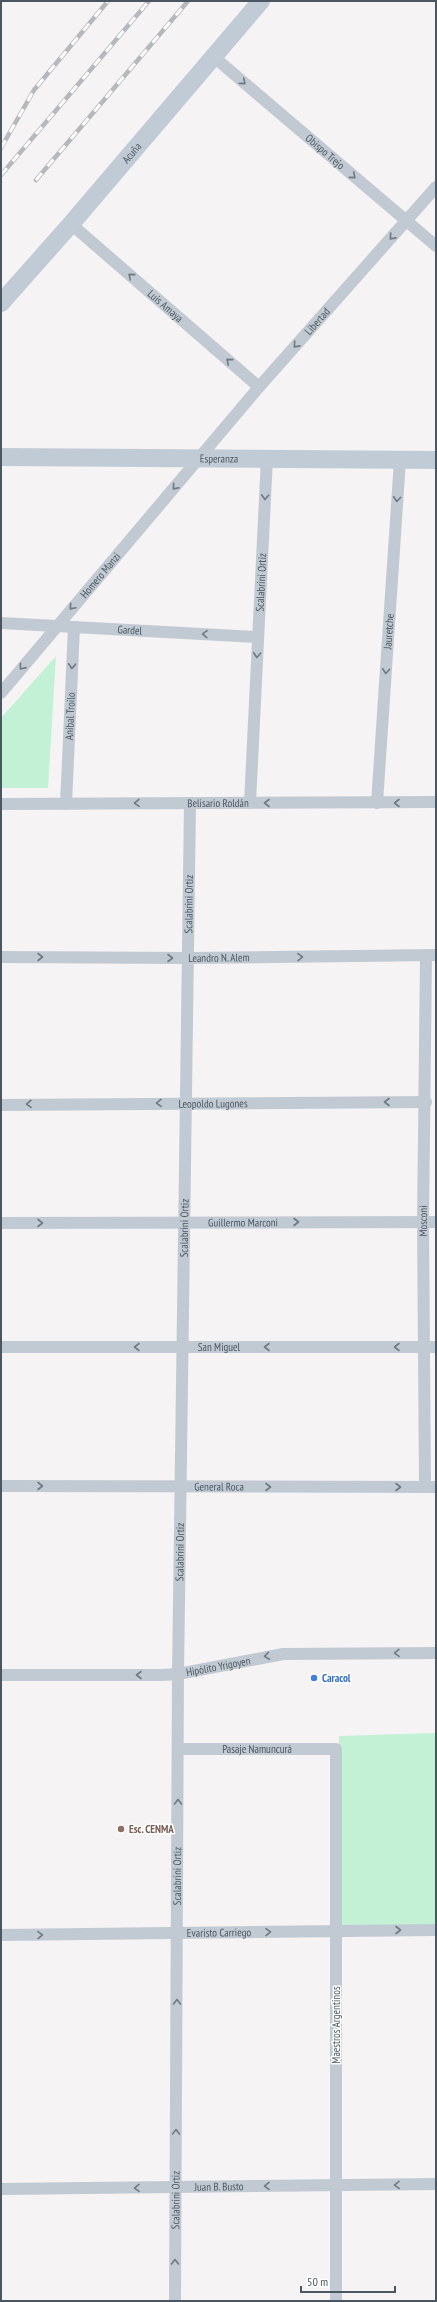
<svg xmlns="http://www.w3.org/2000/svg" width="437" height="2302" font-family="'PT Sans Narrow',sans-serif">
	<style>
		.green { fill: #c3f1d5 }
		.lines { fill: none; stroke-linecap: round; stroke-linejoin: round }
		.street { stroke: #c1cad2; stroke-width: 12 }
		.secondary { stroke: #c1cbd6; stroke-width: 18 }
		.rail-casing { stroke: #b5b8bd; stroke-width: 4.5 }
		.rail { stroke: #fff; stroke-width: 3; stroke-dasharray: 9; stroke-linecap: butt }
		.oneway { stroke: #6e7983 }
		.shop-dot { fill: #3f7fe0; stroke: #fff; stroke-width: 1.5 }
		.education-dot { fill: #8d6e63; stroke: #fff; stroke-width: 1.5 }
		.labels { text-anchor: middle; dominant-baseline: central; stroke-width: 3; stroke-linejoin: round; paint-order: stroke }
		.street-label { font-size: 11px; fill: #4a5661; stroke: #fff }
		.shop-label { font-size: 11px; font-weight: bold; fill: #366cbe; stroke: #fff; text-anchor: start }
		.education-label { font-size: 11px; font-weight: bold; fill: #785e54; stroke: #fff; text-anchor: start }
	</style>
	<rect width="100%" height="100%" fill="#f5f3f3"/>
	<!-- green -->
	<path class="green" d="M56 656 48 788H1V718Z
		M436 1733V1930H337L339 1736Z"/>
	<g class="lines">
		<!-- street -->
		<g class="street">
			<path id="s1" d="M214 57 436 246"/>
			<path id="s2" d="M71 224 259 387"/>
			<path id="s3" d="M1 623 258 637"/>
			<path id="s4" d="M1 693 259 387 436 187"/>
			<path id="s5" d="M250 803 267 458"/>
			<path id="s6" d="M377 803 400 460"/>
			<path id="s7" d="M1 804 436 802"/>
			<path id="s8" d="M66 804 74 627"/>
			<path id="s9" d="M1 957 188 958 436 955"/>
			<path id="s10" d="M1 1105 426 1102"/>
			<path id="s11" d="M1 1223 436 1222"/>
			<path id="s12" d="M1 1347H436"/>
			<path id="s13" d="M1 1486 436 1487"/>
			<path id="s14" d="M425 1487 423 1222 426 955"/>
			<path id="s15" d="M1 1675H162L178 1674 283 1654 436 1653"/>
			<path id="s16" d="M178 1749H336V2301"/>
			<path id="s17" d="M1 1935 436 1930"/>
			<path id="s18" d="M1 2189 436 2184"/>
			<path id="s19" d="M175 2301 178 1674 190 803"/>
		</g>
		<!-- secondary -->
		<g class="secondary">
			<path id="s20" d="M1 303 71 224 261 1"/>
			<path id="s21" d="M1 457 436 460"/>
		</g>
		<defs>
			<path id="rail" d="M1 148 34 90 108 1
				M1 175 149 1
				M36 180 188 1"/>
		</defs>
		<!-- rail casing -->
		<use href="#rail" class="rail-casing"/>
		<!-- rail -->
		<use href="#rail" class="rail"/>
	</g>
	<!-- one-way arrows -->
	<defs><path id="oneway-chevron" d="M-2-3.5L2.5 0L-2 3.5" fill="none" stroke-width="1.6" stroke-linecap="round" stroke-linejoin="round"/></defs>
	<g class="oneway">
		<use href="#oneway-chevron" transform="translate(243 82) rotate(40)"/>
		<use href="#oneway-chevron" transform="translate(353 176) rotate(40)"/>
		<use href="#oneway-chevron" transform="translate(392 237) rotate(132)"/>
		<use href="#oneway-chevron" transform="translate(131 276) rotate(-139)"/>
		<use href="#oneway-chevron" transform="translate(296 345) rotate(132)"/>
		<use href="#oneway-chevron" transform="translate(229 361) rotate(-139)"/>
		<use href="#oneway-chevron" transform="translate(175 487) rotate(131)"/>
		<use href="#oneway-chevron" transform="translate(265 497) rotate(93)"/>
		<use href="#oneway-chevron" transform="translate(397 499) rotate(94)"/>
		<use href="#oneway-chevron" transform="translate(72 607) rotate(131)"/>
		<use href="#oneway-chevron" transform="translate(205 634) rotate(-177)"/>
		<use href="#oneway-chevron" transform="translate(257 655) rotate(93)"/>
		<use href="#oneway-chevron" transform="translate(72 666) rotate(93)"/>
		<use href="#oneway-chevron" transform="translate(22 667) rotate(129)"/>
		<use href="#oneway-chevron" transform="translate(386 671) rotate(94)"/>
		<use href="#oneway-chevron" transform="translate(137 803) rotate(179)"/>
		<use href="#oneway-chevron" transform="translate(267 803) rotate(180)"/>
		<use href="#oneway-chevron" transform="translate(397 803) rotate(180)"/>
		<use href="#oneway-chevron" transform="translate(40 957)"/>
		<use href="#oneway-chevron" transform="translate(300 957) rotate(-1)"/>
		<use href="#oneway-chevron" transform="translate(170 958)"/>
		<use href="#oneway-chevron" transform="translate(387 1102) rotate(180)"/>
		<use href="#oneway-chevron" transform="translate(159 1103) rotate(179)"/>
		<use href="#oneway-chevron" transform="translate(29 1104) rotate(179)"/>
		<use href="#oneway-chevron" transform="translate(296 1222)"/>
		<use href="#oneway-chevron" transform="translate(40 1223)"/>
		<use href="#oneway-chevron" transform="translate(137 1347) rotate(180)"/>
		<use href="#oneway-chevron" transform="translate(267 1347) rotate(-180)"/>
		<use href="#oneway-chevron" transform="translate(397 1347) rotate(-180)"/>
		<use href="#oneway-chevron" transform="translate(40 1486)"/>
		<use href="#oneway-chevron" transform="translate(268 1487)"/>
		<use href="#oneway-chevron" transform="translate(398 1487)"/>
		<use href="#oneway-chevron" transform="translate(397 1653) rotate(179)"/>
		<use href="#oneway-chevron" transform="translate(267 1656) rotate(172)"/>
		<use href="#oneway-chevron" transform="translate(139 1675) rotate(180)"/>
		<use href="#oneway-chevron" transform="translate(178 1802) rotate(-90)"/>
		<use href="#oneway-chevron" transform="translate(398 1930)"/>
		<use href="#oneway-chevron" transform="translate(268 1932) rotate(-1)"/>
		<use href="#oneway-chevron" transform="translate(40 1935) rotate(-1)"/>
		<use href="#oneway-chevron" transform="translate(177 2002) rotate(-89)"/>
		<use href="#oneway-chevron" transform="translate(176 2132) rotate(-89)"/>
		<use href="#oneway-chevron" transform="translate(397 2185) rotate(179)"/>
		<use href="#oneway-chevron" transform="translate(267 2186) rotate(179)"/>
		<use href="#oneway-chevron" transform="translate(137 2188) rotate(179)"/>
		<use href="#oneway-chevron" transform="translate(175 2262) rotate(-90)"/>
	</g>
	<!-- markers -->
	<circle class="shop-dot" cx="314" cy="1678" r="4"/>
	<circle class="education-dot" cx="121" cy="1829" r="4"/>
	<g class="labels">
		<!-- street labels -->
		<g class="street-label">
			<text stroke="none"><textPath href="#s1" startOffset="146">Obispo Trejo</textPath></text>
			<text stroke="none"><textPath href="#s20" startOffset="199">Acuña</textPath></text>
			<text stroke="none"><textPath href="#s2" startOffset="125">Luis Amaya</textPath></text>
			<text stroke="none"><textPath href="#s4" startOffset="488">Libertad</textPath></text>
			<text stroke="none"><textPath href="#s21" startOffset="218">Esperanza</textPath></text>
			<text stroke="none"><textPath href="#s4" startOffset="154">Homero Manzi</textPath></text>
			<text stroke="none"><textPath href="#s5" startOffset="221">Scalabrini Ortiz</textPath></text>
			<text stroke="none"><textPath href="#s3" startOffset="129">Gardel</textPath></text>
			<text stroke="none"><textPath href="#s6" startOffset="172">Jauretche</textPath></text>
			<text stroke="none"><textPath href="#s8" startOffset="88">Anibal Troilo</textPath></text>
			<text stroke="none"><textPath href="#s7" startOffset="217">Belisario Roldán</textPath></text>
			<text stroke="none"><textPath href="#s19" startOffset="1397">Scalabrini Ortiz</textPath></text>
			<text stroke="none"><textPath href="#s9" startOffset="218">Leandro N. Alem</textPath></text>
			<text stroke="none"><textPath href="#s10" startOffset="212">Leopoldo Lugones</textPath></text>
			<text stroke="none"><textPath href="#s14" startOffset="266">Mosconi</textPath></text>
			<text stroke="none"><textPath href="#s11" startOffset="242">Guillermo Marconi</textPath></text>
			<text stroke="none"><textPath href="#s19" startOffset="1073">Scalabrini Ortiz</textPath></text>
			<text stroke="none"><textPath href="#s12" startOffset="218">San Miguel</textPath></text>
			<text stroke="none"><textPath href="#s13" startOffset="218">General Roca</textPath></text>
			<text stroke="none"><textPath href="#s19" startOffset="749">Scalabrini Ortiz</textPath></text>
			<text stroke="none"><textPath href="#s15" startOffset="218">Hipólito Yrigoyen</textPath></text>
			<text stroke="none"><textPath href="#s16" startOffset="79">Pasaje Namuncurá</textPath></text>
			<text stroke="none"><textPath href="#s19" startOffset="425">Scalabrini Ortiz</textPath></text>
			<text stroke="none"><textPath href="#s17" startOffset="218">Evaristo Carriego</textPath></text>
			<text transform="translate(336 2025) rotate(-90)">Maestros Argentinos</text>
			<text stroke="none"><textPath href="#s18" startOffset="218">Juan B. Busto</textPath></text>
			<text stroke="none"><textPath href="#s19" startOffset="101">Scalabrini Ortiz</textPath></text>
		</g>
		<!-- shop labels -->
		<g class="shop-label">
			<text x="322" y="1678">Caracol</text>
		</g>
		<!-- education labels -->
		<g class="education-label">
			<text x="129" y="1829">Esc. CENMA</text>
		</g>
	</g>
	<!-- border -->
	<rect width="437" height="2302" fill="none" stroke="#4a5661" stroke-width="4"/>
	<!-- scale -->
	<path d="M301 2286v6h94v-6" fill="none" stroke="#4a5661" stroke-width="2"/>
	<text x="307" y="2286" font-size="12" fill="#4a5661" stroke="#ffffff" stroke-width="3" paint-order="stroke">50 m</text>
</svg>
